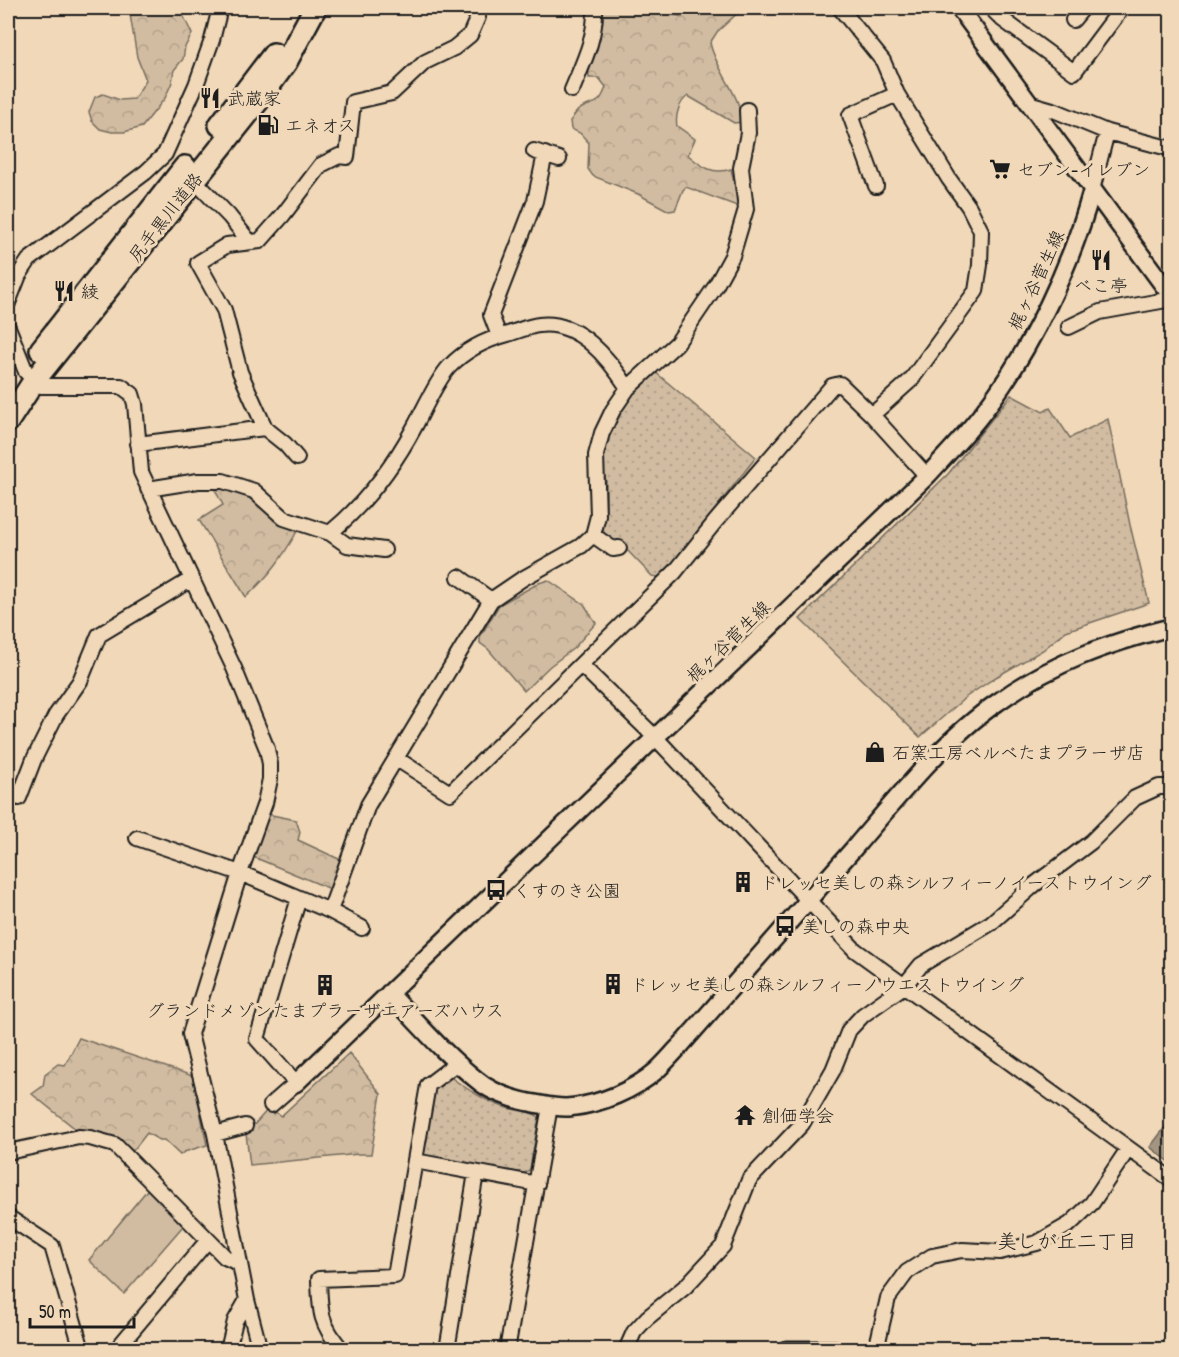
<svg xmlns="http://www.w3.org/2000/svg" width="1179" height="1357" font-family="'Patrick Hand','Klee One',sans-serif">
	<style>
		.grass { fill: #d1bca1; stroke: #766c5e; stroke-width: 1.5 }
		.forest { fill: url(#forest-crowns); stroke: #766c5e; stroke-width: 1.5 }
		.park { fill: url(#park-dots); stroke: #766c5e; stroke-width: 1.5 }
		.water { fill: #a49581; stroke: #6e6559; stroke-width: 1.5 }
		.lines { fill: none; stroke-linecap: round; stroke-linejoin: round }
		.minor-casing { stroke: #1c1c1c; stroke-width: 18 }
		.tertiary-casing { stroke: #1c1c1c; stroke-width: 21 }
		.primary-casing { stroke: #1c1c1c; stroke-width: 26 }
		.minor { stroke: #f0d8b8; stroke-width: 14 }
		.tertiary { stroke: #f0d8b8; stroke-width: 16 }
		.primary { stroke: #f0d8b8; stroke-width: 21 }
		.labels { text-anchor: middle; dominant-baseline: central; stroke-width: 6; stroke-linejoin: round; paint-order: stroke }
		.poi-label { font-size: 18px; fill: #1c1c1c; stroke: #f0d8b8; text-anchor: start }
		.street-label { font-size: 18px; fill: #1c1c1c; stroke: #f0d8b8 }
		.neighbourhood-label { font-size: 20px; fill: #1c1c1c; stroke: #f0d8b8 }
	</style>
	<defs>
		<pattern id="forest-crowns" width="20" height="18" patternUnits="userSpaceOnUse" patternTransform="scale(1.5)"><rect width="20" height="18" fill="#d1bca1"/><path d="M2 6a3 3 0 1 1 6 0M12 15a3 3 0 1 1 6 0" fill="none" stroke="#b3a18a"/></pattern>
		<pattern id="park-dots" width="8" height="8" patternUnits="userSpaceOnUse" patternTransform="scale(1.5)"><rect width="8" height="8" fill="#d1bca1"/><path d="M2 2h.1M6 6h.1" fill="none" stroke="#b3a18a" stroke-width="1.8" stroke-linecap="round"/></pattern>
	</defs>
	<rect width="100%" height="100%" fill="#f0d8b8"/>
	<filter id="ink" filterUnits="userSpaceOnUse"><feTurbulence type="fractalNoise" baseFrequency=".0167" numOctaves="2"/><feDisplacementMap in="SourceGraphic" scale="12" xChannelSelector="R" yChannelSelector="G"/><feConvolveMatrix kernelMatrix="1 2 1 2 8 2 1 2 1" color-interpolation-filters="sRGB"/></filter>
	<g filter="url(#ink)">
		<!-- grass -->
		<path class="grass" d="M148 1189 183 1226 124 1294 89 1260Z"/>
		<!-- forest -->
		<path class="forest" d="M129 8H186L183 15 192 34 185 47 183 59 174 70 172 82 165 98 142 127 124 132H112L100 129 92 121 89 112 95 97 103 94 120 100 134 99 146 80 137 57Z
			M600 8H655L682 17 694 8H743L717 32 710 43C716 71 741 94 742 122L734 123 688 96C679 102 675 116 677 126L695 139 688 155C702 167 713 175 731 169L738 201 737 206 686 187 683 190 675 210 669 211 638 194 593 176 588 169 589 143 580 133 571 129 570 121C573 118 576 111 580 109 594 100 599 108 606 87L599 78H589C586 53 604 35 600 8Z
			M214 488 238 491 252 499 281 524 299 528C282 558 272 573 246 597L199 520 223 505Z
			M548 580 584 604 596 623 574 648 550 666 524 691 488 649 480 643V637L499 605 539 583Z
			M267 814 296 820 300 832 298 840 343 861 333 890 251 856Z
			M79 1038 193 1076 207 1145 184 1152 180 1155 164 1140H159L147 1133 133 1151 121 1141 104 1135 77 1130 32 1094 43 1086 45 1074 58 1064 65 1065Z
			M349 1053 381 1094 371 1154H359L250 1165 246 1134 269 1108 281 1116Z"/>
		<!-- park -->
		<path class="park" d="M654 371 756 457 668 569 658 577 652 576 626 549 605 535 603 530 606 512V481L602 465 605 445 619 409 636 387Z
			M1011 395 1043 412 1050 408 1070 438 1108 419 1130 525 1149 603 1066 631 1043 650 996 677 966 697 920 737 800 619 948 474Z
			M449 1076C467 1089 486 1102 507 1108 517 1111 530 1110 539 1117L530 1169 525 1173 428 1158 422 1152 433 1092Z"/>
		<!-- water -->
		<path class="water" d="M1166 1126 1171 1131V1163L1150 1147Z"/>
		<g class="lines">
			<defs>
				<path id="minor" d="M840 8 883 61 897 94 949 179 969 207 981 231 980 265 976 291 911 380 872 415
					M991 8 1002 19 1074 72 1122 8
					M1073 20 1083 8
					M572 90C583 63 596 38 595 8
					M1028 103 1056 111 1107 132 1172 149
					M534 151 559 159
					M194 180 229 216 249 241
					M876 186 850 115 897 94
					M1092 190 1107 132
					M8 303 19 275 29 260 146 172 165 154 196 85 212 40 220 8
					M8 327 26 372 41 386H121L132 394 135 404 141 472 234 668 267 749 270 764V779L265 803 240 873 190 1034 215 1134 247 1300 260 1350
					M1069 327 1100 312 1172 299
					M499 336 491 315 535 201 545 154
					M138 444 265 428
					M297 458 285 444 265 428 240 372 224 310 198 263 227 245 260 241 283 215 321 165 339 156 347 157 353 102 392 93 425 62 454 48 470 35 478 17 476 8
					M148 489 198 481H223L254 491 284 518 330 533 347 545 384 550
					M330 533C366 503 393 467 415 426 424 409 437 380 449 367 466 349 485 340 508 334 518 331 529 326 539 325 579 320 609 359 628 388
					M593 535 613 549 619 548
					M459 577 491 600
					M581 665 655 737 855 950 1172 1180
					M397 759 450 793 675 572 715 522 832 386 840 384 872 415 927 476
					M19 798 34 759 56 715 80 681 99 635 192 579
					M137 838 240 873 330 911 362 928
					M330 911 368 805 491 600 522 579 581 546 593 535 598 516 596 455 602 433 613 410 628 388 677 343 715 287 732 256 746 209 741 168 748 133 747 110
					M271 1105 296 1083 257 1039 299 898
					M215 1134 245 1126
					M8 1152 79 1137 90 1138 115 1145 225 1257 240 1264
					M415 1161 537 1184
					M8 1217 52 1246 82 1350
					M116 1350 208 1240
					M228 1350 235 1321 247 1300
					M342 1350C320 1324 320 1312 319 1279L395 1276 428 1085 457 1063
					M447 1350 476 1173
					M507 1350 550 1106
					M626 1350 634 1332 647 1318 686 1286 723 1246 749 1180 802 1124 833 1070 849 1030 863 1015 904 986 921 965 991 923 1034 885 1091 842 1135 798 1159 787H1172
					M876 1350 888 1298 907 1272 932 1256 962 1250 1000 1252 1037 1243 1070 1224 1092 1203 1128 1149"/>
				<path id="tertiary" d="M959 8 1172 297
					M389 993C417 1022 445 1055 477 1080 492 1093 512 1099 532 1103 545 1105 559 1109 572 1107 601 1104 634 1090 656 1071 665 1063 673 1053 681 1045 739 979 797 913 855 847 897 798 945 738 998 702 1052 663 1108 643 1172 627
					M296 1083 927 476C946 455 967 434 984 411 1031 350 1072 264 1092 190
					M786 1350H836"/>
				<path id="primary" d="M220 125 274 54
					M41 350 185 167
					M8 421 34 381 257 102 286 62 315 8"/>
			</defs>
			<!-- minor casing -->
			<use href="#minor" class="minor-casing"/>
			<!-- tertiary casing -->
			<use href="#tertiary" class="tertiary-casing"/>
			<!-- primary casing -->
			<use href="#primary" class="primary-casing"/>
			<!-- minor -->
			<use href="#minor" class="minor"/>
			<!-- tertiary -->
			<use href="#tertiary" class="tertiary"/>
			<!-- primary -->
			<use href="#primary" class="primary"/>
		</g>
	</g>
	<!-- icons -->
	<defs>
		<symbol id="restaurant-bare" viewBox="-9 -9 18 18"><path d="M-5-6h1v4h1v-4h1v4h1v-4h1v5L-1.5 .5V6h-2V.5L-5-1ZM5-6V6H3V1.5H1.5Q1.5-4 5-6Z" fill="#1c1c1c" stroke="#f0d8b8" stroke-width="2.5" paint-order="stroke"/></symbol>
		<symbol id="fuel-bare" viewBox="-9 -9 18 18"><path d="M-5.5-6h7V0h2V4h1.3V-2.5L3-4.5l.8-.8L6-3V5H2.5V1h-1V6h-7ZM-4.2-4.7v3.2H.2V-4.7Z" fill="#1c1c1c" stroke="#f0d8b8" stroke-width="2.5" paint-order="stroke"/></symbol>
		<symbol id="supermarket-bare" viewBox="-9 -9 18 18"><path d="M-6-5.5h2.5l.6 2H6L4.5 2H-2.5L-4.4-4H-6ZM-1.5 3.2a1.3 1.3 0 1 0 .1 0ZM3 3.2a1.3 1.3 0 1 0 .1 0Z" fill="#1c1c1c" stroke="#f0d8b8" stroke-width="2.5" paint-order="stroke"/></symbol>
		<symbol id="shop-bare" viewBox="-9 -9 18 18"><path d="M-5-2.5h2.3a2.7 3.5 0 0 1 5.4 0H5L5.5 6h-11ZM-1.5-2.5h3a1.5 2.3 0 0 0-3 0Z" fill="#1c1c1c" stroke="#f0d8b8" stroke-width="2.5" paint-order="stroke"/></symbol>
		<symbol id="building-bare" viewBox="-9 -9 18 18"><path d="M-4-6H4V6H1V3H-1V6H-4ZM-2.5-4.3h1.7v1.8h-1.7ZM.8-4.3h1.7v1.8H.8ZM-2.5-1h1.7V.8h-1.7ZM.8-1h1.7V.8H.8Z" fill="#1c1c1c" stroke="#f0d8b8" stroke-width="2.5" paint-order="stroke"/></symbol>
		<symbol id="bus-bare" viewBox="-9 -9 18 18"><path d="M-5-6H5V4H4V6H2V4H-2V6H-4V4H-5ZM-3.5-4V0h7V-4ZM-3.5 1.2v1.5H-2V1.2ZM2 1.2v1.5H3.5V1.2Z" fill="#1c1c1c" stroke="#f0d8b8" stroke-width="2.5" paint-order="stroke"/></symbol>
		<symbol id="temple-bare" viewBox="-9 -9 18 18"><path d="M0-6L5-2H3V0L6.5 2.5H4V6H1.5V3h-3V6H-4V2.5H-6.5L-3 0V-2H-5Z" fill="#1c1c1c" stroke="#f0d8b8" stroke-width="2.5" paint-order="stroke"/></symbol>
	</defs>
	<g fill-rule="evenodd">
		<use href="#restaurant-bare" x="195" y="83" width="30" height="30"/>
		<use href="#fuel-bare" x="253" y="110" width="30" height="30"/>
		<use href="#supermarket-bare" x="985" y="154" width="30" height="30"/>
		<use href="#restaurant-bare" x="1086" y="245" width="30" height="30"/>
		<use href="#restaurant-bare" x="49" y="276" width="30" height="30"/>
		<use href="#shop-bare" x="860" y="737" width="30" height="30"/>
		<use href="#building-bare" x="728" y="867" width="30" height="30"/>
		<use href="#bus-bare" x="481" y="875" width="30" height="30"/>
		<use href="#bus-bare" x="770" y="911" width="30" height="30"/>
		<use href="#building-bare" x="598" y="969" width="30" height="30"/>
		<use href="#building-bare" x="310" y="970" width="30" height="30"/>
		<use href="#temple-bare" x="730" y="1100" width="30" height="30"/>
	</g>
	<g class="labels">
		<!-- poi labels -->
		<g class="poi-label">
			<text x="227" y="98">武蔵家</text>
			<text x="285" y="125">エネオス</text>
			<text x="1017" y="169">セブン-イレブン</text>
			<text x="1101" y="285" text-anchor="middle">べこ亭</text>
			<text x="81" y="291">綾</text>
			<text x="892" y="752">石窯工房ベルベたまプラーザ店</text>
			<text x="760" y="882">ドレッセ美しの森シルフィーノイーストウイング</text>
			<text x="513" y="890">くすのき公園</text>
			<text x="802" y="926">美しの森中央</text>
			<text x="630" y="984">ドレッセ美しの森シルフィーノウエストウイング</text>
			<text x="325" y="1010" text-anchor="middle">グランドメゾンたまプラーザエアーズハウス</text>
			<text x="762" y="1115">創価学会</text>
		</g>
		<!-- street labels -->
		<g class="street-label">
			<text transform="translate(165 217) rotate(-52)">尻手黒川道路</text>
			<text transform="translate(1036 280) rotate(-65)">梶ヶ谷菅生線</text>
			<text transform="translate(728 641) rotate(-44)">梶ヶ谷菅生線</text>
		</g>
		<!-- neighbourhood labels -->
		<g class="neighbourhood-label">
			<text x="1067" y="1240">美しが丘二丁目</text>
		</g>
	</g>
	<!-- margin -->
	<rect width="1179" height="1357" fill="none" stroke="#f0d8b8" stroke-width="30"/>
	<rect x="15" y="15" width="1149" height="1327" fill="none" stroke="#1c1c1c" stroke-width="2" filter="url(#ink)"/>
	<!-- scale -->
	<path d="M30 1318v9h104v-9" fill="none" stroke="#1c1c1c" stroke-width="3"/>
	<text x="39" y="1318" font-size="18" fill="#1c1c1c" stroke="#f0d8b8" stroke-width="4.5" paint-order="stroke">50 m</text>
</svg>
